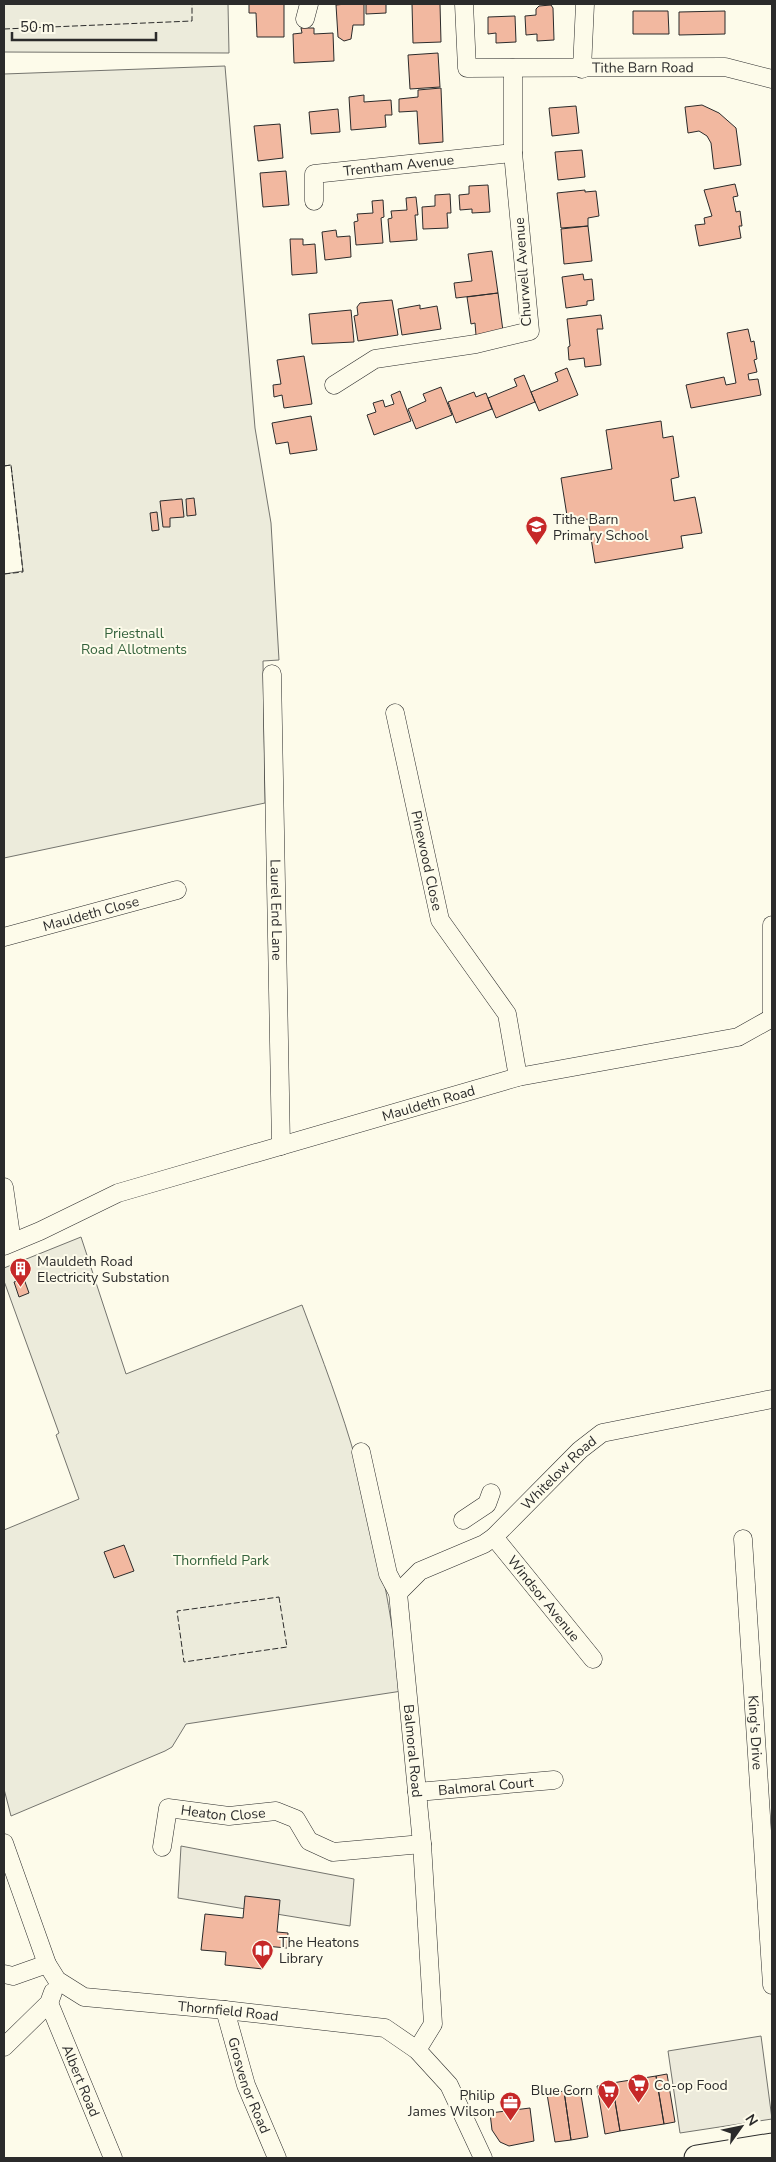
<svg xmlns="http://www.w3.org/2000/svg" width="776" height="2162" font-family="'Nunito Sans',sans-serif">
	<style>
		.green { fill: #ecebdb; stroke: #74746e }
		.parking { fill: #eceadb; stroke: #74746e }
		.building { fill: #f2b8a0; stroke: #2b2b2b }
		.lines { fill: none; stroke-linecap: round; stroke-linejoin: round }
		.street-casing { stroke: #2b2b2b; stroke-width: 19 }
		.secondary-casing { stroke: #2b2b2b; stroke-width: 27 }
		.street { stroke: #fdfbea; stroke-width: 18 }
		.secondary { stroke: #fdfbea; stroke-width: 25 }
		.fence { stroke: #2b2b2b; stroke-width: 1; stroke-dasharray: 6 2.5; stroke-linecap: butt }
		.labels { text-anchor: middle; dominant-baseline: central; stroke-width: 4; stroke-linejoin: round; paint-order: stroke }
		.street-label { font-size: 14px; fill: #2b2b2b; stroke: #fdfbea }
		.poi-label { font-size: 14px; fill: #2b2b2b; stroke: #fdfbea; text-anchor: start }
		.park-label { font-size: 14px; fill: #34623c; stroke: #fdfbea }
	</style>
	<rect width="100%" height="100%" fill="#fdfbea"/>
	<!-- green -->
	<path class="green" d="M4 4H228L229 53 4 52Z
		M225 66 255 428 271 523 279 660 263 661 265 803 4 858V574L23 571 11 465 4 466V74Z
		M81 1237 126 1374 302 1305C322 1358 342 1410 357 1464 378 1538 391 1615 402 1691L186 1724 172 1747 165 1751 11 1816 4 1789V1530L79 1499 56 1435 59 1433 4 1281V1268Z"/>
	<!-- parking -->
	<path class="parking" d="M181 1846 354 1879 350 1926 178 1898Z
		M761 2036 772 2119 680 2133 668 2051Z"/>
	<!-- building -->
	<path class="building" d="M249 4H284V37H257L256 13H249Z
		M346 4H364V25H353L351 39 344 41 338 37 336 5Z
		M366 4H386V13L366 14Z
		M412 4H440L441 42 413 43Z
		M551 5 553 8 554 40 537 41V34L526 35 525 16 536 15V9L539 6Z
		M633 11H668L669 34H633Z
		M725 11V34L679 35V12Z
		M515 16 516 42 496 43V33L488 34V17Z
		M301 28H314V34L333 33 334 61 294 63 293 34 302 33Z
		M438 53 440 87 410 89 408 55Z
		M441 88 443 142 419 144 417 111 399 112V99L418 97V90Z
		M364 95V102L391 100 392 115H385L386 127 351 130 349 97Z
		M702 105 719 113 736 128 741 165 714 169 711 143 707 136 699 131 688 133 685 107Z
		M576 106 579 133 552 136 549 108Z
		M338 109 340 132 311 134 309 112Z
		M280 124 283 158 258 161 254 126Z
		M582 150 585 177 558 180 555 152Z
		M286 171 289 205 263 207 260 173Z
		M735 184 738 196 733 197 736 212 740 211 742 226H739L741 238 699 246 695 225 705 224 704 218 712 216 704 190Z
		M488 185 490 212 472 213V209L460 210 459 195 469 194V186Z
		M585 190V192L596 191 599 216 588 218V226L561 228 557 193Z
		M450 194 451 213H447L448 228 423 229 422 207 435 206V195Z
		M416 197 418 215H415L417 240 390 242 388 219 392 218 391 211 407 210 406 198Z
		M383 200 384 217 381 218 383 243 356 245 354 222 358 221 357 214 373 213 372 201Z
		M588 226 592 261 564 264 561 229Z
		M336 230 337 237 350 236 351 257 325 260 322 232Z
		M290 239H303V245L315 244 317 273 292 275Z
		M492 251 498 293 456 298 454 283 472 281 468 254Z
		M583 274 584 280 592 279 594 300 587 301V305L566 308 562 277Z
		M498 293 503 331 476 335 475 323 471 324 467 297Z
		M392 300 398 335 358 341 354 316 358 315 357 307 360 303Z
		M420 305V309L437 306 441 329 402 335 398 309Z
		M351 310 354 342 312 344 309 314Z
		M601 315 603 329H597L601 365 585 367 584 358 569 360 568 347 570 346 567 319Z
		M748 329 751 342 754 341 757 359 754 360 757 372 748 374 749 380 758 379 761 395 691 408 686 385 724 377 726 385 736 383 727 333Z
		M304 356 312 404 284 408 282 395 274 397 273 385 281 384 277 360Z
		M567 368 578 395 539 411 531 392 558 381 555 373Z
		M524 375 535 402 496 418 488 398 517 386 514 379Z
		M441 387 452 415 416 429 408 409 426 401 423 394Z
		M400 391 411 421 374 435 367 415 376 412 373 403 383 400 385 407 394 404 391 395Z
		M474 392 476 397 486 393 492 409 456 423 448 402Z
		M311 416 317 450 290 454 288 442 276 444 272 423Z
		M661 421 663 438 673 436 679 477 671 479 674 501 695 497 702 533 681 536 683 548 595 563 588 519 568 522 561 478 612 469 606 430Z
		M194 498 196 515 187 516 186 499Z
		M182 499 184 517 170 518V527H163L160 501Z
		M157 512 159 530 152 531 150 513Z
		M24 1279 29 1293 19 1297 14 1282Z
		M124 1545 134 1571 114 1578 104 1552Z
		M245 1896 280 1900 277 1932 288 1933 287 1948 265 1946 263 1969 225 1965 226 1952 201 1950 205 1914 243 1918Z
		M667 2074 675 2122 664 2124 656 2076Z
		M656 2076 664 2124 620 2131 612 2083Z
		M612 2083 620 2131 605 2134 597 2086Z
		M580 2089 588 2137 571 2140 564 2091Z
		M564 2091 571 2140 555 2142 547 2094Z
		M530 2108 534 2141 509 2146 500 2142 492 2130 490 2113Z"/>
	<g class="lines">
		<defs>
			<g id="street">
				<path id="s1" d="M464 4 467 68 725 67 772 79"/>
				<path d="M305 19 309 4"/>
				<path d="M582 69 585 4"/>
				<path id="s2" d="M314 201V174L513 153"/>
				<path d="M334 385 375 359 476 344 530 331 513 153V68"/>
				<path id="s3" d="M272 674 281 1146"/>
				<path id="s4" d="M395 713 440 920 507 1014 518 1077"/>
				<path id="s5" d="M4 937 177 890"/>
				<path d="M772 1018V925"/>
				<path d="M4 1187 12 1242"/>
				<path id="s6" d="M4 1246 40 1231 118 1193 518 1077 738 1037 772 1018"/>
				<path id="s7" d="M361 1452 388 1574 398 1593 422 1844 433 2024 417 2050"/>
				<path d="M463 1520 487 1504 491 1493"/>
				<path id="s8" d="M494 1537 593 1659"/>
				<path id="s9" d="M743 1539 772 1985"/>
				<path id="s10" d="M398 1593 420 1571 484 1544 494 1537 580 1450 602 1433 772 1399"/>
				<path id="s11" d="M417 1792 554 1780"/>
				<path id="s12" d="M4 1843 47 1964 57 1980 84 1997 225 2010 385 2028 417 2050 449 2085 483 2158"/>
				<path id="s13" d="M162 1847 168 1808 229 1816 276 1811 296 1819 309 1841 333 1852 422 1844"/>
				<path d="M4 1974 13 1976 47 1964"/>
				<path id="s14" d="M49 2003 113 2158"/>
				<path id="s15" d="M225 2010 246 2085 277 2158"/>
				<path d="M4 2047 49 2003 53 1992"/>
			</g>
			<path id="secondary" d="M697 2158 772 2146"/>
		</defs>
		<!-- street casing -->
		<use href="#street" class="street-casing"/>
		<!-- secondary casing -->
		<use href="#secondary" class="secondary-casing"/>
		<!-- street -->
		<use href="#street" class="street"/>
		<!-- secondary -->
		<use href="#secondary" class="secondary"/>
		<!-- fence -->
		<path class="fence" d="M4 29 192 21V4
			M4 466 11 465 23 572 4 574
			M279 1597 287 1647 184 1662 177 1611Z"/>
	</g>
	<!-- icons -->
	<defs>
		<symbol id="school-pin" viewBox="-11 -11 22 30"><path d="M0 17L-7.5 6A9.5 9.5 0 1 1 7.5 6Z" fill="#c62828" stroke="#fdfbea"/><path d="M0-5L7-2L0 1L-7-2ZM-4 1L0 2.5L4 1V4Q0 6-4 4Z" fill="#fff"/></symbol>
		<symbol id="building-pin" viewBox="-11 -11 22 30"><path d="M0 17L-7.5 6A9.5 9.5 0 1 1 7.5 6Z" fill="#c62828" stroke="#fdfbea"/><path d="M-4-6H4V6H1V3H-1V6H-4ZM-2.5-4.3h1.7v1.8h-1.7ZM.8-4.3h1.7v1.8H.8ZM-2.5-1h1.7V.8h-1.7ZM.8-1h1.7V.8H.8Z" fill="#fff"/></symbol>
		<symbol id="library-pin" viewBox="-11 -11 22 30"><path d="M0 17L-7.5 6A9.5 9.5 0 1 1 7.5 6Z" fill="#c62828" stroke="#fdfbea"/><path d="M-6-4Q-3-5.5-.7-3.5V5Q-3 3-6 4ZM6-4Q3-5.5 .7-3.5V5Q3 3 6 4Z" fill="#fff"/></symbol>
		<symbol id="supermarket-pin" viewBox="-11 -11 22 30"><path d="M0 17L-7.5 6A9.5 9.5 0 1 1 7.5 6Z" fill="#c62828" stroke="#fdfbea"/><path d="M-6-5.5h2.5l.6 2H6L4.5 2H-2.5L-4.4-4H-6ZM-1.5 3.2a1.3 1.3 0 1 0 .1 0ZM3 3.2a1.3 1.3 0 1 0 .1 0Z" fill="#fff"/></symbol>
		<symbol id="office-pin" viewBox="-11 -11 22 30"><path d="M0 17L-7.5 6A9.5 9.5 0 1 1 7.5 6Z" fill="#c62828" stroke="#fdfbea"/><path d="M-6-3h4V-5.5h4V-3h4V5H-6ZM-1-4.5V-3h2v-1.5ZM-6 0V1H6V0Z" fill="#fff"/></symbol>
	</defs>
	<g fill-rule="evenodd">
		<use href="#school-pin" x="524" y="514" width="25" height="34"/>
		<use href="#building-pin" x="8" y="1256" width="25" height="34"/>
		<use href="#library-pin" x="250" y="1938" width="25" height="34"/>
		<use href="#supermarket-pin" x="626" y="2072" width="25" height="34"/>
		<use href="#supermarket-pin" x="596" y="2078" width="25" height="34"/>
		<use href="#office-pin" x="498" y="2090" width="25" height="34"/>
	</g>
	<g class="labels">
		<!-- street labels -->
		<g class="street-label">
			<text stroke="none"><textPath href="#s1" startOffset="240">Tithe Barn Road</textPath></text>
			<text stroke="none"><textPath href="#s2" startOffset="112">Trentham Avenue</textPath></text>
			<text transform="translate(523 272) rotate(-94)">Churwell Avenue</text>
			<text stroke="none"><textPath href="#s4" startOffset="151">Pinewood Close</textPath></text>
			<text stroke="none"><textPath href="#s3" startOffset="236">Laurel End Lane</textPath></text>
			<text stroke="none"><textPath href="#s5" startOffset="90">Mauldeth Close</textPath></text>
			<text stroke="none"><textPath href="#s6" startOffset="449">Mauldeth Road</textPath></text>
			<text stroke="none"><textPath href="#s10" startOffset="204">Whitelow Road</textPath></text>
			<text stroke="none"><textPath href="#s8" startOffset="79">Windsor Avenue</textPath></text>
			<text stroke="none"><textPath href="#s9" startOffset="194">King's Drive</textPath></text>
			<text stroke="none"><textPath href="#s7" startOffset="305">Balmoral Road</textPath></text>
			<text stroke="none"><textPath href="#s11" startOffset="69">Balmoral Court</textPath></text>
			<text stroke="none"><textPath href="#s13" startOffset="95">Heaton Close</textPath></text>
			<text stroke="none"><textPath href="#s12" startOffset="324">Thornfield Road</textPath></text>
			<text stroke="none"><textPath href="#s14" startOffset="84">Albert Road</textPath></text>
			<text stroke="none"><textPath href="#s15" startOffset="79">Grosvenor Road</textPath></text>
		</g>
		<!-- poi labels -->
		<g class="poi-label">
			<text x="553" y="519">Tithe Barn<tspan x="553" dy="16">Primary School</tspan></text>
			<text x="37" y="1261">Mauldeth Road<tspan x="37" dy="16">Electricity Substation</tspan></text>
			<text x="279" y="1942">The Heatons<tspan x="279" dy="16">Library</tspan></text>
			<text x="654" y="2085">Co-op Food</text>
			<text x="593" y="2090" text-anchor="end">Blue Corn</text>
			<text x="495" y="2095" text-anchor="end">Philip<tspan x="495" dy="16">James Wilson</tspan></text>
		</g>
		<!-- park labels -->
		<g class="park-label">
			<text x="134" y="633">Priestnall<tspan x="134" dy="16">Road Allotments</tspan></text>
			<text x="221" y="1560">Thornfield Park</text>
		</g>
	</g>
	<!-- border -->
	<rect width="776" height="2162" fill="none" stroke="#2b2b2b" stroke-width="10"/>
	<!-- north arrow -->
	<g transform="translate(741 2127) rotate(57)" stroke="#fdfbea" stroke-width="4" paint-order="stroke">
	<path d="M0-4L9 19L0 12L-9 19Z" fill="#2b2b2b"/>
	<text y="-8" font-size="14" font-weight="bold" text-anchor="middle" fill="#2b2b2b">N</text>
	</g>
	<!-- scale -->
	<path d="M12 32v8h144v-8" fill="none" stroke="#2b2b2b" stroke-width="2.5"/>
	<text x="20" y="32" font-size="15" fill="#2b2b2b" stroke="#fdfbea" stroke-width="4" paint-order="stroke">50 m</text>
</svg>
